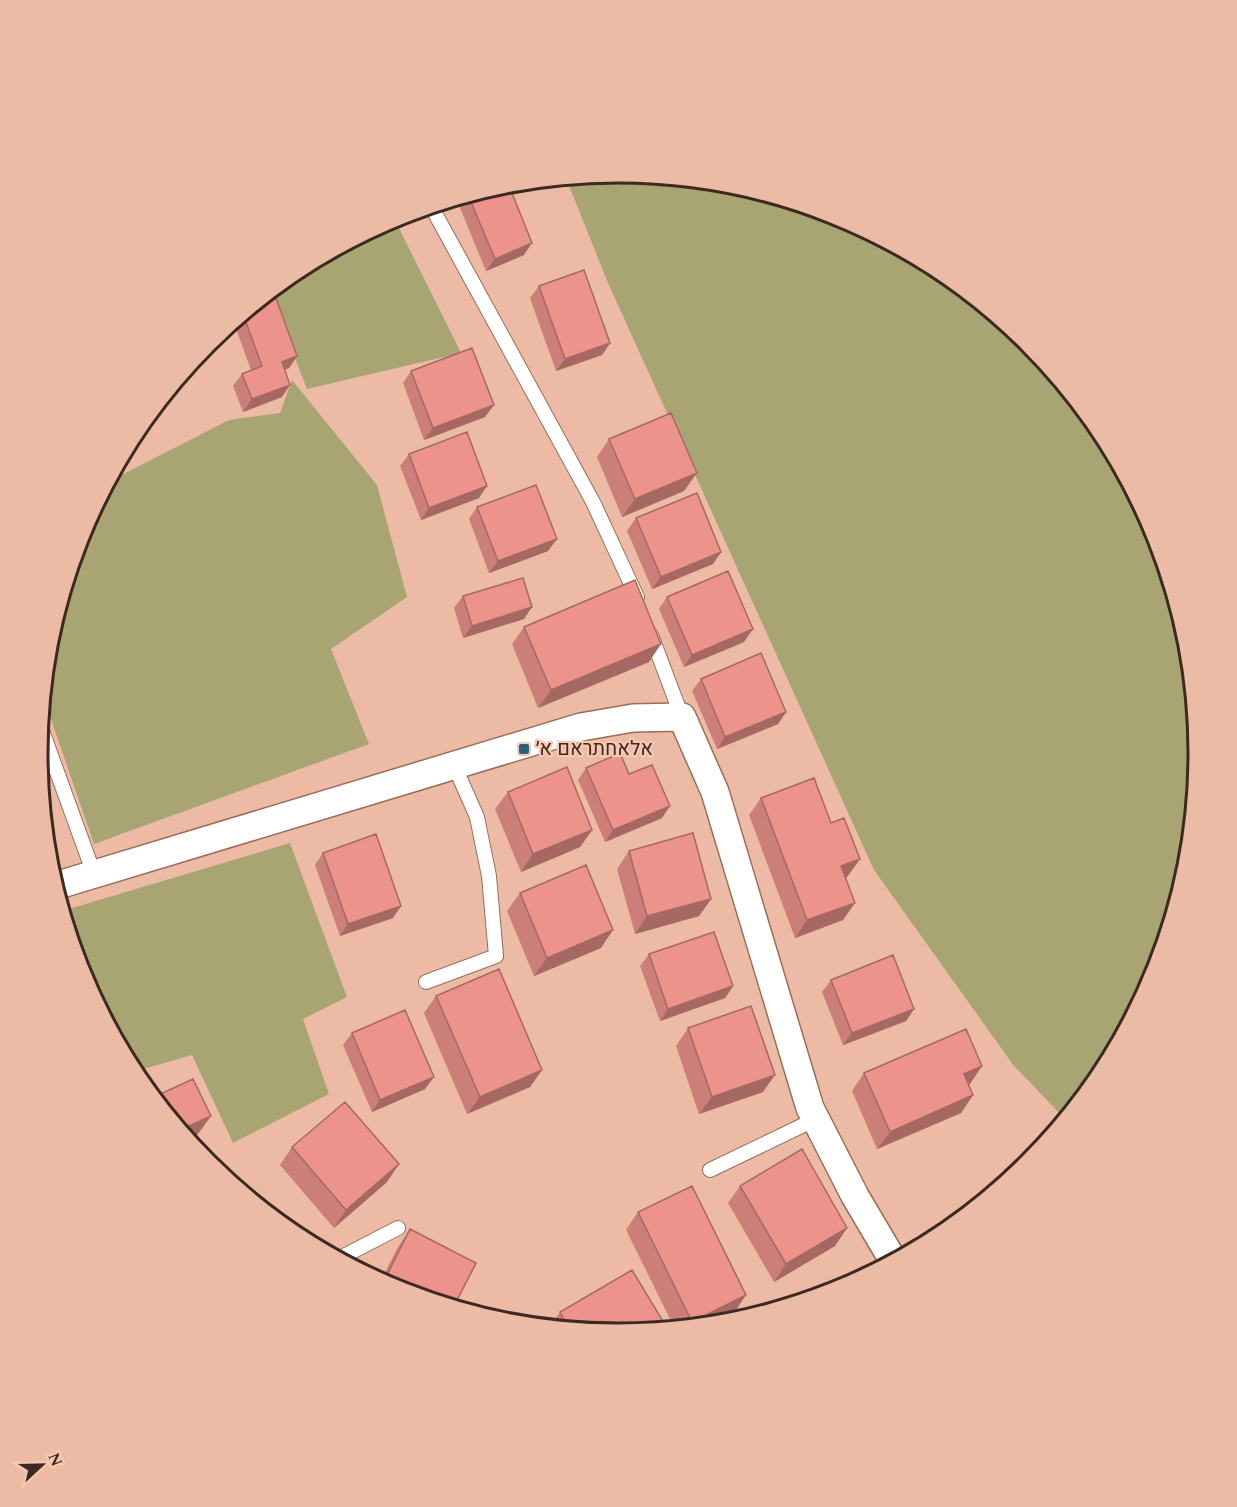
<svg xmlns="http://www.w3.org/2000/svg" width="1237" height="1507" font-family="Spectral,Heebo,serif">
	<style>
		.green { fill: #a8a573 }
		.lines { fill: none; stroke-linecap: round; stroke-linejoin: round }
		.service-casing { stroke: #996d58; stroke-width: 16 }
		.minor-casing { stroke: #996d58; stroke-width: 30 }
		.service { stroke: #fff; stroke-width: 14 }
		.minor { stroke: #fff; stroke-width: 27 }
		.wall { fill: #cb7f78 }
		.shaded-wall { fill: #a56862 }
		.building { fill: #ec948c; stroke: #a56862; stroke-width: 1.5 }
		.poi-dot { fill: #25637a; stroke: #fac8b2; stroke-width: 2 }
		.labels { text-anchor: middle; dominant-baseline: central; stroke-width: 4.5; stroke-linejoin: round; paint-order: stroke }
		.poi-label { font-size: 20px; fill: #3c2920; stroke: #fac8b2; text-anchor: start }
		.rim { fill: none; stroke: #3c2920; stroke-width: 3 }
	</style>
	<rect width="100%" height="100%" fill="#edbba5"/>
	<!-- green -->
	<path class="green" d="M619 173 732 184 841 217 942 271 1030 343 1102 431 1155 531 1188 641 1199 754 1188 867 1155 976 1101 1077 1066 1120 1014 1066 874 870 608 283 566 178Z
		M394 218 461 353 307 389 269 292 296 270Z
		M292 380 377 485 407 597 331 649 369 744 94 844 43 696 49 640 82 531 108 482 229 420 280 413Z
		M290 843 347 997 303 1019 329 1094 233 1143 192 1055 133 1072 82 976 62 911Z"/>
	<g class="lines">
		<defs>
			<path id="service" d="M431 206 593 502 637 597
				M651 635 682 717
				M40 725 94 874
				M426 982 496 956 489 876 477 817 454 765
				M710 1170 816 1119
				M338 1259 398 1228"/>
			<path id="minor" d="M55 886 581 727 633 718 682 717 715 792 810 1108 855 1196 894 1262"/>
		</defs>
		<!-- service casing -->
		<use href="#service" class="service-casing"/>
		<!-- minor casing -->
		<use href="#minor" class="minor-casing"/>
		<!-- service -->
		<use href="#service" class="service"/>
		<!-- minor -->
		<use href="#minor" class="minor"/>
	</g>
	<!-- wall -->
	<path class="wall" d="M505 184 524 255 486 271 456 198Z
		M539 286 610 343 602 355 556 371 530 298Z
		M249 309 297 356 289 368 284 370 282 397 243 412 233 386 242 374 251 370 234 323 237 318Z
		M411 371 485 417 424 440 403 383Z
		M609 439 684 491 622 517 597 457Z
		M409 454 479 498 421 520 400 466Z
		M477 507 548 551 489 573 469 519Z
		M636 518 721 552 713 564 652 589 627 531Z
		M463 596 524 619 463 638 454 608Z
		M667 597 744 642 684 667 659 609Z
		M524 627 649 662 538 708 512 644Z
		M701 679 786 712 778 724 717 749 692 691Z
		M586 768 629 774 662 818 605 842 578 780Z
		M508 792 592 830 580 847 521 872 495 809Z
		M761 798 831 823 860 859 847 877 846 878 843 920 795 938 749 815Z
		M629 851 711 899 699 916 635 934 617 869Z
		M323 853 393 918 340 936 315 865Z
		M520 893 601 948 534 976 507 911Z
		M649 954 733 986 725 998 660 1021 640 966Z
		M831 980 914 1009 906 1021 843 1045 822 992Z
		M436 996 542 1070 530 1087 467 1114 424 1013Z
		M688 1028 763 1092 699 1114 676 1046Z
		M352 1033 425 1089 372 1112 343 1045Z
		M864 1073 970 1084H968L973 1095 961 1113 877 1149 852 1091Z
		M292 1147 387 1182 334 1228 280 1165Z
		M740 1186 835 1246 774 1282 728 1203Z
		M638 1212 734 1313 707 1326 675 1329 626 1230Z
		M410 1229 396 1290 380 1282 398 1247Z
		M560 1312 667 1328 665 1330 618 1334 549 1328Z"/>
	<!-- shaded-wall -->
	<path class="shaded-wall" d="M532 243 524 255 486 271 495 259Z
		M610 343 602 355 556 371 565 359Z
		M297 356 289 368 273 374 282 362Z
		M290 385 282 397 243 412 252 399Z
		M494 405 485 417 424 440 433 428Z
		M697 473 684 491 622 517 635 499Z
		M487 486 479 498 421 520 429 508Z
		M557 539 548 551 489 573 498 561Z
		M721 552 713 564 652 589 661 577Z
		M532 607 524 619 463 638 472 626Z
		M753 629 744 642 684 667 692 655Z
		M661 644 649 662 538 708 551 690Z
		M786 712 778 724 717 749 725 737Z
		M670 806 662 818 605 842 613 830Z
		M592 830 580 847 521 872 533 854Z
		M860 859 847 877 829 884 841 866Z
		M711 899 699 916 635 934 647 916Z
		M855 903 843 920 795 938 807 920Z
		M401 906 393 918 340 936 348 924Z
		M613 930 601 948 534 976 547 958Z
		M733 986 725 998 660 1021 668 1009Z
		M914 1009 906 1021 843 1045 852 1033Z
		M982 1066 970 1084 952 1092 964 1074Z
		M542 1070 530 1087 467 1114 480 1097Z
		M775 1075 763 1092 699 1114 712 1097Z
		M434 1077 425 1089 372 1112 380 1100Z
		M973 1095 961 1113 877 1149 890 1132Z
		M211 1116 198 1134 187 1139 180 1130Z
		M399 1164 387 1182 334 1228 346 1210Z
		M847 1228 835 1246 774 1282 786 1264Z
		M746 1295 734 1313 707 1326 688 1328 692 1322Z"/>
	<!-- building -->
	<path class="building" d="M508 183 532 243 495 259 468 195Z
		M584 270 610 343 565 359 539 286Z
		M276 298 297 356 282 362 290 385 252 399 242 374 262 366 243 314 249 309Z
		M472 348 494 405 433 428 411 371Z
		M671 413 697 473 635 499 609 439Z
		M467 432 487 486 429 508 409 454Z
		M536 485 557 539 498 561 477 507Z
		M697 493 721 552 661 577 636 518Z
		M728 571 753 629 692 655 667 597Z
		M523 578 532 607 472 626 463 596Z
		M635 580 661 644 551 690 524 627Z
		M761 653 786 712 725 737 701 679Z
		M620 753 629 774 652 765 670 806 613 830 586 768Z
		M567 767 592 830 533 854 508 792Z
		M814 778 831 823 844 818 860 859 841 866 855 903 807 920 761 798Z
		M693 833 711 899 647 916 629 851Z
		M376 834 401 906 348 924 323 853Z
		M586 865 613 930 547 958 520 893Z
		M714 932 733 986 668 1009 649 954Z
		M893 955 914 1009 852 1033 831 980Z
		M499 969 542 1070 480 1097 436 996Z
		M751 1006 775 1075 712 1097 688 1028Z
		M405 1010 434 1077 380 1100 352 1033Z
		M966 1029 982 1066 964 1074 973 1095 890 1132 864 1073Z
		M193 1079 211 1116 180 1130 142 1085 148 1082 154 1097Z
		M345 1102 399 1164 346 1210 292 1147Z
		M802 1149 847 1228 786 1264 740 1186Z
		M692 1186 746 1295 692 1322 638 1212Z
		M410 1229 476 1263 453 1308 396 1290 383 1283Z
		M632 1270 667 1328 663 1330 618 1334 570 1330 560 1312Z
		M512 1320 515 1324H508Z"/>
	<!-- markers -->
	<rect class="poi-dot" x="518" y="743" width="12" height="12" rx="3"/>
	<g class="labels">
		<!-- poi labels -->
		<g class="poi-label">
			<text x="536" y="749">אלאחתראם א׳</text>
		</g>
	</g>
	<!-- crop -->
	<path d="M0 0H1237V1507H0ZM48 753a570 570 0 1 1 1140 0a570 570 0 1 1-1140 0Z" fill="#ebbba6" fill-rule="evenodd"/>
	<path class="rim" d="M48 753a570 570 0 1 1 1140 0a570 570 0 1 1-1140 0Z"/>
	<!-- north arrow -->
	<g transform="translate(42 1465) rotate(68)" stroke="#fac8b2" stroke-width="4.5" paint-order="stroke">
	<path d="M0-4.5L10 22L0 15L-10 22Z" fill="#3c2920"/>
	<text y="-9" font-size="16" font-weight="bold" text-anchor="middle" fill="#3c2920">N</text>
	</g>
</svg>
